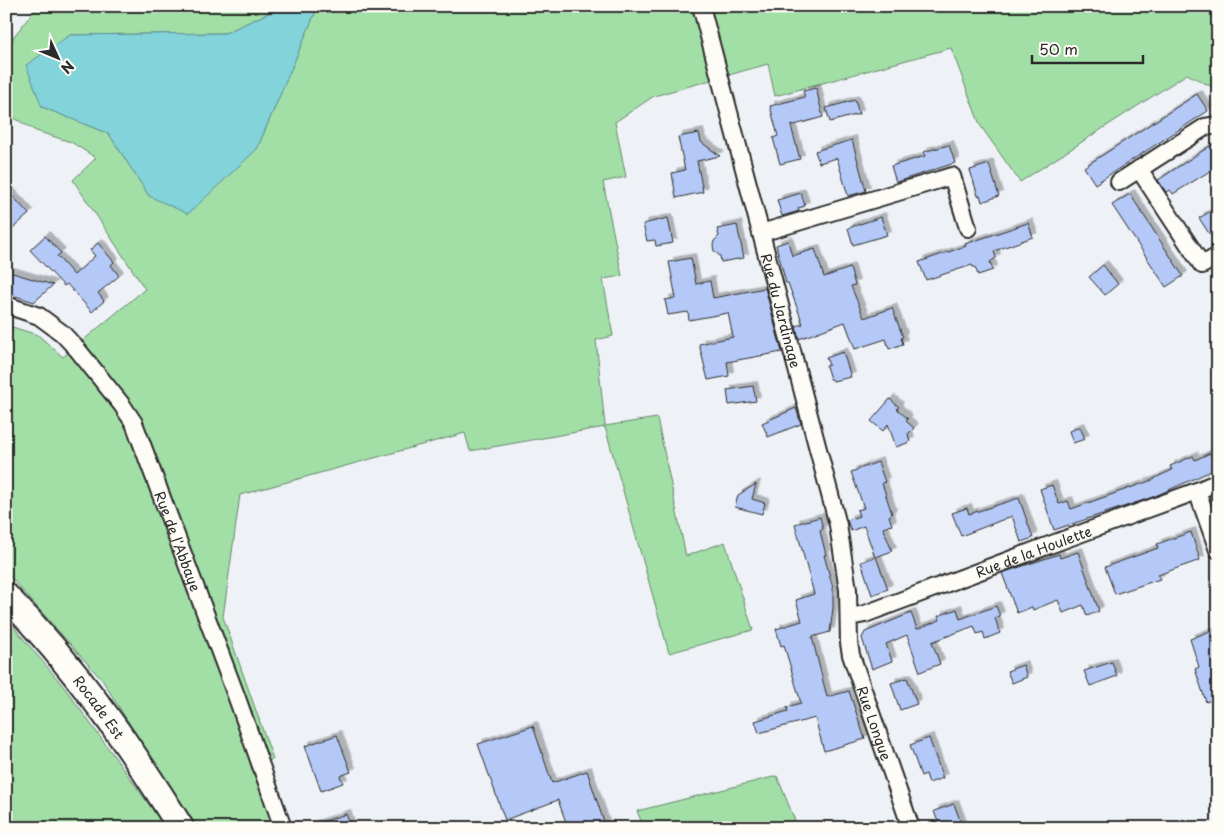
<svg xmlns="http://www.w3.org/2000/svg" width="1224" height="834" font-family="'Playpen Sans',sans-serif">
	<style>
		.green { fill: #a2dfa7; stroke: #668569 }
		.water { fill: #82d3da; stroke: #5f9094 }
		.building { fill: #b4c9f8; stroke: #2b2b2b; filter: url(#shadow) }
		.lines { fill: none; stroke-linecap: round; stroke-linejoin: round }
		.street-casing { stroke: #2b2b2b; stroke-width: 20 }
		.primary-casing { stroke: #2b2b2b; stroke-width: 29 }
		.street { stroke: #fdfcf7; stroke-width: 16 }
		.primary { stroke: #fdfcf7; stroke-width: 25 }
		.labels { text-anchor: middle; dominant-baseline: central; stroke-width: 4.5; stroke-linejoin: round; paint-order: stroke }
		.street-label { font-size: 14px; fill: #2b2b2b; stroke: #fdfcf7 }
	</style>
	<defs>
		<filter id="shadow"><feDropShadow dx="4.5" dy="-4.5" stdDeviation="0" flood-color="#0004"/></filter>
	</defs>
	<rect width="100%" height="100%" fill="#eef2f7"/>
	<filter id="ink" filterUnits="userSpaceOnUse"><feTurbulence type="fractalNoise" baseFrequency=".02" numOctaves="2"/><feDisplacementMap in="SourceGraphic" scale="10" xChannelSelector="R" yChannelSelector="G"/><feConvolveMatrix kernelMatrix="1 2 1 2 8 2 1 2 1" color-interpolation-filters="sRGB"/></filter>
	<g filter="url(#ink)">
		<!-- green -->
		<path class="green" d="M38 6H284L225 33 70 35 42 107 109 134 149 196 257 149 318 6H1218V90L1187 74 1020 182 980 125 951 48 775 96 768 64 654 96 615 122 626 177 603 182 622 276 603 279 613 336 596 340 605 426 657 418 686 556 725 542 753 630 669 653 605 427 470 451 465 433 240 495 223 617 273 759 251 767 274 828H193L103 681 6 572V325L38 335 63 357 145 289 73 180 96 158 71 142 36 131 6 113V54L14 36Z
			M6 618 64 687 166 828H6Z
			M777 776 798 828H644L637 811Z"/>
		<!-- water -->
		<path class="water" d="M284 6H318L257 149 188 214 149 196 109 134 42 107 26 65 70 35 225 33Z"/>
		<!-- building -->
		<path class="building" d="M816 88 823 117 791 126 800 159 780 164 773 138 778 136 770 106 805 97 803 91Z
			M1197 94 1208 111 1095 184 1084 167Z
			M855 100 859 114 830 122 826 108Z
			M699 133 701 142 720 156 697 161 703 192 676 198 672 173 685 170 678 137Z
			M852 140 866 191 848 196 837 158 819 163 815 151Z
			M1213 144 1218 152V166L1173 194 1170 190 1166 192 1158 180Z
			M949 145 955 163 896 182 891 166 925 156 923 152Z
			M989 164 999 196 982 202 980 195 978 196 970 170Z
			M6 189 29 214 12 229 6 223Z
			M801 193 805 206 798 208 799 211 782 216 777 200Z
			M1130 194 1183 276 1166 287 1112 205Z
			M1218 207V231L1210 235 1199 218Z
			M881 217 887 235 853 245 848 228Z
			M668 218 673 243 656 246 655 240 647 241 643 224Z
			M1028 223 1033 237 994 251 996 258 990 262 993 270 978 275 975 267H973L972 265 926 280 919 262 966 246 965 244Z
			M737 225 744 258 721 262 720 256 714 251 713 245 714 241 719 236 717 229Z
			M45 236 61 253 57 256 74 275 95 256 90 250 98 243 114 262 111 265 119 276 98 293 104 301 92 312 67 284 64 286 30 250Z
			M788 241 792 256 815 249 824 277 850 268 855 285 851 286 864 318 892 308 903 337 901 338 903 344 889 349 886 339 855 349 845 322 799 339 796 326 803 324 788 283H786L776 245Z
			M691 258 696 284 710 281 713 298 765 288 782 352 727 362 729 376 708 380 699 344 733 337 728 313 689 320 688 312 668 315 665 300 676 298 669 262Z
			M1103 265 1118 284 1105 295 1089 277Z
			M6 271 53 285 34 302 6 293Z
			M843 352 851 377 833 381 832 379H830L826 366 829 365 826 358Z
			M753 386 756 401 729 405 727 390Z
			M890 399 899 407 897 409 908 419 906 421 914 428 908 434 910 442 896 447 888 424 883 431 871 421Z
			M796 408 801 424 768 437 762 423Z
			M1080 427 1085 439 1073 443 1069 431Z
			M1210 453 1218 463V468L1153 497 1054 530 1040 489 1052 485 1059 504 1068 501 1071 509 1155 479V478L1172 470 1170 466 1193 456 1195 460Z
			M878 462 885 482 882 483 892 514 889 516 892 525 883 528 892 551 876 557 888 589 872 595 861 562 875 557 864 526 851 531 847 520 859 516 857 510 864 508 851 472Z
			M756 484 752 499 765 503 762 514 735 507 738 495Z
			M1019 498 1033 538 1021 542 1012 516 961 536 952 513 967 508 969 514Z
			M820 517 823 529 820 531 826 555H824L833 588V608L830 632 812 637 827 697 849 691 865 739 824 751 815 718 759 733 755 721 788 711 787 707 801 703 784 645 781 646 776 629 802 621 796 600 814 594 795 524Z
			M1191 532 1200 560 1158 575 1160 579 1115 594 1105 567 1158 548 1157 544Z
			M1078 552 1099 611 1087 616 1083 605 1063 613 1058 600 1033 610 1032 607 1017 613 1002 573 1059 554 1060 558Z
			M996 606 1000 616 995 618 1000 633 985 639 983 632 977 634 974 626 932 642 940 664 920 672 907 635 886 644 892 661 872 669 862 638 865 632 911 613 917 629 940 620 938 616 957 609 960 619Z
			M1210 631 1218 655V698L1206 702 1195 669 1199 667 1190 639Z
			M1112 662 1117 676 1090 686 1084 671Z
			M1023 665 1027 677 1012 683 1007 671Z
			M907 678 917 704 900 710 891 683Z
			M533 726 552 783 587 771 606 828H568L558 800 505 820 478 744Z
			M337 735 351 772 340 776 343 783 321 791 305 746Z
			M929 738 943 778 929 783 926 774 921 776 910 745Z
			M954 804 963 828H940L934 811Z
			M346 814 351 828H311L310 826Z"/>
		<g class="lines">
			<defs>
				<g id="street">
					<path id="s1" d="M701 6 838 525 848 590 849 643 851 655 911 828"/>
					<path d="M1139 169 1202 265 1218 256"/>
					<path d="M1119 182 1205 127 1218 125"/>
					<path d="M761 233 952 176 968 228"/>
					<path id="s2" d="M6 305 39 316 62 333 77 349 122 405 134 423 237 698 283 828"/>
					<path d="M1197 491 1218 550"/>
					<path id="s3" d="M849 617 865 614 1052 544 1197 491 1218 482"/>
				</g>
				<g id="primary">
					<path id="s4" d="M6 596C74 665 130 746 181 828"/>
				</g>
			</defs>
			<!-- street casing -->
			<use href="#street" class="street-casing"/>
			<!-- primary casing -->
			<use href="#primary" class="primary-casing"/>
			<!-- street -->
			<use href="#street" class="street"/>
			<!-- primary -->
			<use href="#primary" class="primary"/>
		</g>
	</g>
	<g class="labels">
		<!-- street labels -->
		<g class="street-label">
			<text stroke="none"><textPath href="#s1" startOffset="315">Rue du Jardinage</textPath></text>
			<text stroke="none"><textPath href="#s2" startOffset="305">Rue de l'Abbaye</textPath></text>
			<text stroke="none"><textPath href="#s3" startOffset="196">Rue de la Houlette</textPath></text>
			<text stroke="none"><textPath href="#s4" startOffset="145">Rocade Est</textPath></text>
			<text stroke="none"><textPath href="#s1" startOffset="740">Rue Longue</textPath></text>
		</g>
	</g>
	<!-- margin -->
	<rect width="1224" height="834" fill="none" stroke="#fdfcf7" stroke-width="25"/>
	<rect x="12" y="12" width="1199" height="809" fill="none" stroke="#2b2b2b" stroke-width="2" filter="url(#ink)"/>
	<!-- north arrow -->
	<g transform="translate(58 58) rotate(134)" stroke="#fdfcf7" stroke-width="4" paint-order="stroke">
	<path d="M0-4L9 19L0 12L-9 19Z" fill="#2b2b2b"/>
	<text y="-8" font-size="14" font-weight="bold" text-anchor="middle" fill="#2b2b2b">N</text>
	</g>
	<!-- scale -->
	<path d="M1032 55v8h111v-8" fill="none" stroke="#2b2b2b" stroke-width="2.5"/>
	<text x="1039" y="55" font-size="15" fill="#2b2b2b" stroke="#fdfcf7" stroke-width="4" paint-order="stroke">50 m</text>
</svg>
